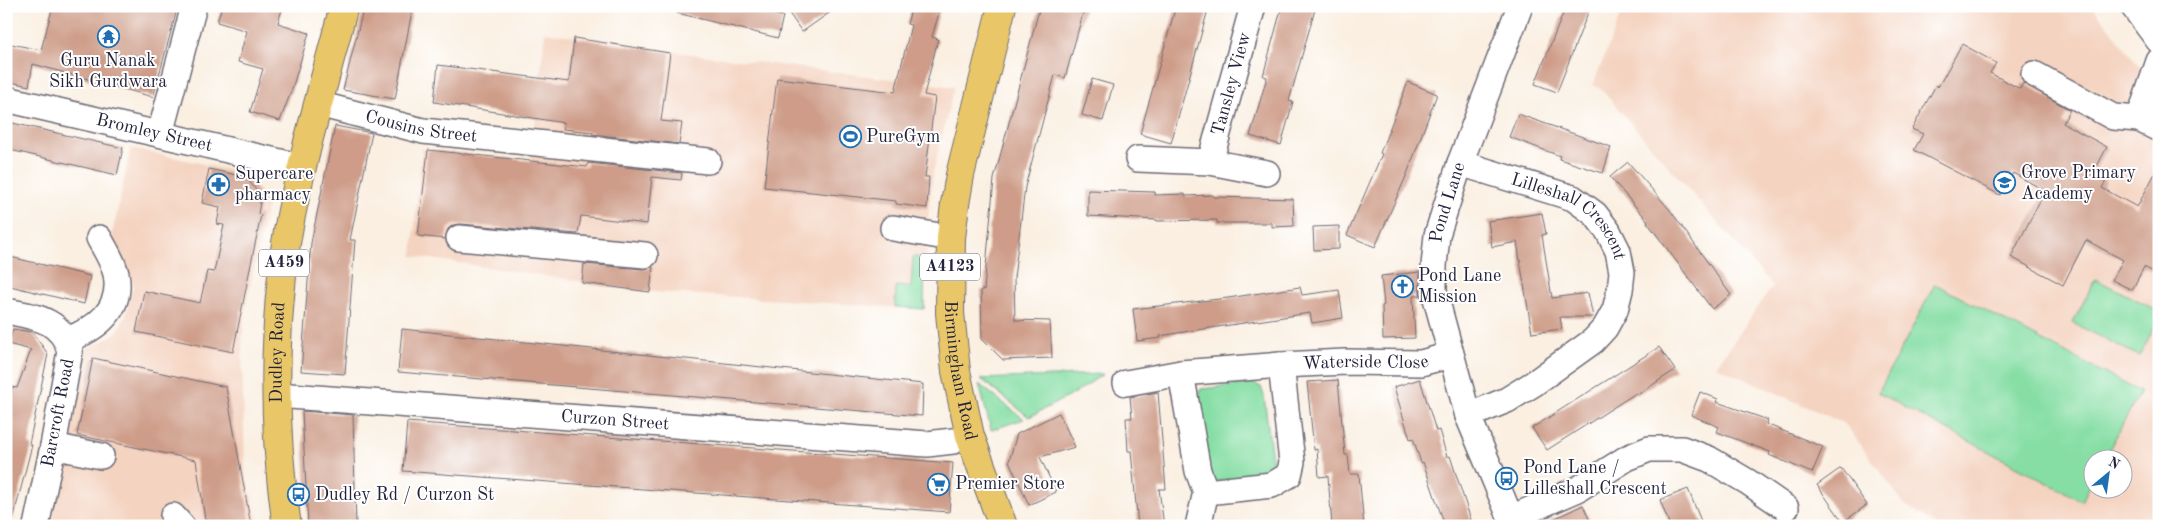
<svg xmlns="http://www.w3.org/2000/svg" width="2165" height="532" font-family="'Old Standard TT',serif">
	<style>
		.built { fill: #f4d3c0; fill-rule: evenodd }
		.green { fill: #86dea4; stroke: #548070 }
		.building { fill: #ce9c88 }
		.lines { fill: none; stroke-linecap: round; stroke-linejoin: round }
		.minor-casing { stroke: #6e6a75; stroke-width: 28 }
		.major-casing { stroke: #6e6a75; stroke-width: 30 }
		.highway-casing { stroke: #6e6a75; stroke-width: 30 }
		.minor { stroke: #fff; stroke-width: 25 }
		.major { stroke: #e9c769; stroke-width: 28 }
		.highway { stroke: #e9c769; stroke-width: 28 }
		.labels { text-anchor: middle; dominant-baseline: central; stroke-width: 4; stroke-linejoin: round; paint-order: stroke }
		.shield { fill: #fff; stroke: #646476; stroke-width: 1 }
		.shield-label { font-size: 16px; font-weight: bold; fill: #22223b }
		.poi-label { font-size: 18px; fill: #22223b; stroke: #fff; text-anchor: start }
		.street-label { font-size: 18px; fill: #22223b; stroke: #fff }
	</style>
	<rect width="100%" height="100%" fill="#fff"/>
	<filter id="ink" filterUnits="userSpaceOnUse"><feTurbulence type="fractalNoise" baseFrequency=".02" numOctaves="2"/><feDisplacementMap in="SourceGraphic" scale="10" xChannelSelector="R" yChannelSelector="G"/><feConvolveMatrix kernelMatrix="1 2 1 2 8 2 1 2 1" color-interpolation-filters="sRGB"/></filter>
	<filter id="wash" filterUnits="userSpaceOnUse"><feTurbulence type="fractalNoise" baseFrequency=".0096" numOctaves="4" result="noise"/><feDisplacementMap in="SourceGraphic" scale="20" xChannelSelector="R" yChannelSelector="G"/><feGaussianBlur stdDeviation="1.12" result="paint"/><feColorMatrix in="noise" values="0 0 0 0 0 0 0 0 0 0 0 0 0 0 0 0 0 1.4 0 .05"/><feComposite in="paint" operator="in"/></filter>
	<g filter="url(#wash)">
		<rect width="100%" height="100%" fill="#faefe1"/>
		<!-- built -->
		<path class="built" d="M1624 6H2092L2144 72 2159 79V526H1939L1905 505 1845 424 1716 366 1773 286 1601 89 1593 85ZM2092 460H2122V490H2092Z
			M545 32 677 52 954 87 934 168 929 206 924 309 653 292 412 256 422 149 531 161Z
			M131 148 245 173 268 202 245 311 242 348 245 472 259 526H51L85 364V348L104 341 117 331 125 317 134 284 110 244Z"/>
		<!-- green -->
		<path class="green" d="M913 257 925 258 924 309 895 307 896 286 911 287Z
			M2095 279 2159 311V318L2139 356 2073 323Z
			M1935 284 2140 392 2104 459 2092 460V482L2082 501 1878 393Z
			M1103 374 1077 392 1029 417 981 379Z
			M1254 383 1261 387 1264 396 1273 467 1267 474 1214 482 1206 476 1196 397 1201 389Z
			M979 384 1024 419 991 430Z"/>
		<g id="blocks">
			<!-- building -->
			<path class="building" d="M53 6H178L153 97 33 64 29 86 6 81V43L41 50Z
				M222 6H283L278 23 309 33 292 89 280 121 250 112 263 69 238 62 247 31 217 22Z
				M364 6H413L395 99 343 90Z
				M678 6H736L783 16 778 38 677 13Z
				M784 6H839L802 32Z
				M912 6H941L932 37 938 39 924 95 935 97 925 177H929L927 208 896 204V201L764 187 777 78 895 92 911 25 907 24Z
				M1040 6H1085L1065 78 1055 75 1025 187 1014 278 1015 320 1050 321 1052 358 1003 360 982 339 981 290H984L994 179Z
				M1176 6H1209L1171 143 1140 134Z
				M1282 6H1316L1289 101 1293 102 1281 145 1250 136 1267 77 1263 76Z
				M1566 6H1580L1589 10 1557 92 1535 84Z
				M574 38 670 53 661 121 682 123 679 144 592 134 593 132 563 129 564 123 434 102 438 65 569 82Z
				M1962 44 1996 63 1990 73 2020 89 2023 83 2070 110 2063 123 2107 147 2093 174 2106 181 2102 188 2137 207 2159 166V275L2144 267 2132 290 2112 280 2123 260 2086 240 2063 285 2011 257 2045 191 2013 173 2000 195 1914 150 1923 134 1912 129 1936 85 1938 87Z
				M1092 79 1113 85 1103 121 1082 115Z
				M1408 82 1437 94 1407 174 1375 247 1347 235 1382 154 1380 153Z
				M1518 114 1611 147 1603 173 1559 159 1560 156 1509 137Z
				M8 122 123 148 117 175 6 149Z
				M335 126 372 133 350 240H355L345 374 301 371 311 243Z
				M428 150 587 167 588 163 682 173 681 180 652 177 647 224 581 216 578 234 460 224 453 225 448 229 445 239 418 236Z
				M1628 162 1670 210 1731 295 1712 309 1647 222 1648 221 1610 177Z
				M209 169 246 177 261 197 258 214 261 215 233 352 136 332 144 291 200 303 207 271 214 272 224 225 217 224 220 207 202 203Z
				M1088 190 1155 192V195L1185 194V196L1213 195V197L1293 199 1294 226 1272 227V223H1217V220L1157 221V220L1088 216Z
				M1542 213 1546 234 1542 235 1552 298 1588 293 1593 317H1560L1562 329 1532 333 1517 242 1492 247 1488 221Z
				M1339 226V249L1314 250 1313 227Z
				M6 256 90 276 84 304 6 285Z
				M584 264 644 269 653 267 650 292 582 283Z
				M1420 272V296H1413L1415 338 1383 339 1382 306 1384 305 1381 276Z
				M1300 287 1302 295 1339 290 1343 318 1312 323 1310 313 1184 332 1160 336 1161 338 1137 341 1133 309 1228 298Z
				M13 329 32 332 48 354 29 444 32 445 12 523H6V413L12 387 17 388 31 350 8 344Z
				M402 329 923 384 922 416 398 372Z
				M1659 347 1675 370 1637 395 1636 393 1547 450 1532 428Z
				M93 358 226 387 251 526H206L196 460 77 435Z
				M1420 379 1436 431 1439 430 1447 457 1450 456 1473 526H1445L1423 462 1421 463 1413 438 1410 439 1394 387Z
				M1338 380 1345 455H1348L1350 474H1359L1364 526H1332L1328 476 1319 477 1317 449 1314 450 1307 382Z
				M1158 392 1166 489H1159L1164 526H1138L1131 451H1128L1126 418H1132L1130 397Z
				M1700 392 1718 399 1717 402 1768 420 1766 424 1823 447 1812 473 1769 455 1770 452 1717 432 1719 427 1691 415Z
				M302 411 353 415 356 526H308Z
				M1059 413 1075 447 1040 457 1056 492 1029 505 1009 461 1017 434Z
				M407 422 953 463 949 512 403 471Z
				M1841 468 1867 505 1843 522 1817 485Z
				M1688 489 1703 526H1670L1660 500Z
				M1583 505 1592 526H1539Z"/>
		</g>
	</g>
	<g filter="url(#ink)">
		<use href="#blocks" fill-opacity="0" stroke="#6e6a75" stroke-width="1"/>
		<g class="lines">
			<defs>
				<g id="minor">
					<path d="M2133 6 2159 41"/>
					<path d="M2034 74 2113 117 2139 119 2159 61"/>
					<path id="s1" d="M6 99 302 167"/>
					<path id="s2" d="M318 104 423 131 708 161"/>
					<path d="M2139 119 2159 129"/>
					<path d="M160 134 194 6"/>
					<path d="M1138 159 1210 162 1267 173"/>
					<path id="s3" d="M1210 162 1253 6"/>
					<path id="s4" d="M1460 163 1573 198 1595 214 1608 231 1618 251 1622 272 1620 290 1615 310 1605 328 1593 341 1533 384 1507 400 1468 416"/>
					<path d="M893 228 951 238"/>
					<path d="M459 238 645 255"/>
					<path d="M6 311C35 317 61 319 70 351L53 446 36 526"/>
					<path d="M67 340C96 329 123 310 116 274 113 261 105 249 99 238"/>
					<path d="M1181 373 1198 471 1206 492 1272 485 1289 475 1292 462 1281 365"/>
					<path id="s5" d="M1126 383 1181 373 1281 365 1345 362 1421 363 1450 355"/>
					<path id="s6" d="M277 395 927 444 953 441"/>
					<path d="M53 446 101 456"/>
					<path d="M173 516 182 526"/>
					<path d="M1511 518 1578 489 1627 458 1649 449H1682L1709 459 1748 482 1786 508"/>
					<path d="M1198 526 1206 492"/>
					<path id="s7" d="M1514 526 1468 416 1434 291V266L1437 235 1460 163 1520 6"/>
				</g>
				<g id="major">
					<path id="s8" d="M287 526C275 444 273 358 282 276 286 229 298 184 309 138 321 94 332 50 344 6"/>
				</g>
				<g id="highway">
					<path id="s9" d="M1002 6 960 175 955 204 951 238 950 313 956 371 970 436 1003 526"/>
				</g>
			</defs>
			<!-- minor casing -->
			<use href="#minor" class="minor-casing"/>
			<!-- major casing -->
			<use href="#major" class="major-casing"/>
			<!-- highway casing -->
			<use href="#highway" class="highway-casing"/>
			<!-- minor -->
			<use href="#minor" class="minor"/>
			<!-- major -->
			<use href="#major" class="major"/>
			<!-- highway -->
			<use href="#highway" class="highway"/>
		</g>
	</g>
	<!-- icons -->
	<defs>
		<symbol id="temple-ring" viewBox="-11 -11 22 22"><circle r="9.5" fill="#fff" stroke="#1f6fb2" stroke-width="1.5"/><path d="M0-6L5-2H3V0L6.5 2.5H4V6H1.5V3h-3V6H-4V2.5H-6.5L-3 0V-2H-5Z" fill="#1f6fb2"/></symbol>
		<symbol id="stadium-ring" viewBox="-11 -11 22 22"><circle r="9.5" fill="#fff" stroke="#1f6fb2" stroke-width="1.5"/><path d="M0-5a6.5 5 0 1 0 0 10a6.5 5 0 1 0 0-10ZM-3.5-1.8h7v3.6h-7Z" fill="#1f6fb2"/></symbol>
		<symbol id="school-ring" viewBox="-11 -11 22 22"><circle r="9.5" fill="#fff" stroke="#1f6fb2" stroke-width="1.5"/><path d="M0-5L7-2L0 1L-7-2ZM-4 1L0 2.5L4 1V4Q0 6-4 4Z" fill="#1f6fb2"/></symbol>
		<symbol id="pharmacy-ring" viewBox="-11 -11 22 22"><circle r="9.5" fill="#fff" stroke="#1f6fb2" stroke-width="1.5"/><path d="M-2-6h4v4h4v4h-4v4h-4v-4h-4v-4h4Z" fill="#1f6fb2"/></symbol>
		<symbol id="church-ring" viewBox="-11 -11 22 22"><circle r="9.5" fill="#fff" stroke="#1f6fb2" stroke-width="1.5"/><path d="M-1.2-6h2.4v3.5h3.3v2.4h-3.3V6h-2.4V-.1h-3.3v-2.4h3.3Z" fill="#1f6fb2"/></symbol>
		<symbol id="bus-ring" viewBox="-11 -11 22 22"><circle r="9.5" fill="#fff" stroke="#1f6fb2" stroke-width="1.5"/><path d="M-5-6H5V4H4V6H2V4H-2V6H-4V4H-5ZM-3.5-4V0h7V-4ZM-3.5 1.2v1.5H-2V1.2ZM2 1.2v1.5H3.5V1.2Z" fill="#1f6fb2"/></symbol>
		<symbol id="supermarket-ring" viewBox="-11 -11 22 22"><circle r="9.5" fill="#fff" stroke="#1f6fb2" stroke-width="1.5"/><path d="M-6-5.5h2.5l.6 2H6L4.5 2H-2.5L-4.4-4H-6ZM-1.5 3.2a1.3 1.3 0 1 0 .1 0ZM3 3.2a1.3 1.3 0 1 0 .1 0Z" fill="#1f6fb2"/></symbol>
	</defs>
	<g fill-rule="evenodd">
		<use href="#temple-ring" x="96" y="24" width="25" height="25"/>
		<use href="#stadium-ring" x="838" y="124" width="25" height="25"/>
		<use href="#school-ring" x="1992" y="170" width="25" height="25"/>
		<use href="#pharmacy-ring" x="206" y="172" width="25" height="25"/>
		<use href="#church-ring" x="1390" y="274" width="25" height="25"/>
		<use href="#bus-ring" x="1494" y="466" width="25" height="25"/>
		<use href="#supermarket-ring" x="926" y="472" width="25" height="25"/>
		<use href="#bus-ring" x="286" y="482" width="25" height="25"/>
	</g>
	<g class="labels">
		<!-- shield labels -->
		<g class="shield">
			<rect x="259" y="249.5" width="50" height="27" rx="4"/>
			<rect x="920" y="253.5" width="60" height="27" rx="4"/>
		</g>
		<g class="shield-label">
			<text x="284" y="263">A459</text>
			<text x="950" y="267">A4123</text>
		</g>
		<!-- poi labels -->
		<g class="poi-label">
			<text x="108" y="61" text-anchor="middle">Guru Nanak<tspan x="108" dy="21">Sikh Gurdwara</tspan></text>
			<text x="866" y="137">PureGym</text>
			<text x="2021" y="173">Grove Primary<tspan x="2021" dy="21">Academy</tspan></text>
			<text x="235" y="174">Supercare<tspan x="235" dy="21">pharmacy</tspan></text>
			<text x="1418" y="276">Pond Lane<tspan x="1418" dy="21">Mission</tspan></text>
			<text x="1523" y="468">Pond Lane /<tspan x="1523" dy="21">Lilleshall Crescent</tspan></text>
			<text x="955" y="484">Premier Store</text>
			<text x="315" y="495">Dudley Rd / Curzon St</text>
		</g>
		<!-- street labels -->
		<g class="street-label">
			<text stroke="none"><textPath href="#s3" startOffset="81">Tansley View</textPath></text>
			<text stroke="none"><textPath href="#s2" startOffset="106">Cousins Street</textPath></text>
			<text stroke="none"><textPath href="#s1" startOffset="152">Bromley Street</textPath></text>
			<text stroke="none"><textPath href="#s7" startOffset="339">Pond Lane</textPath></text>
			<text stroke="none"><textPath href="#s4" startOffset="126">Lilleshall Crescent</textPath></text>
			<text stroke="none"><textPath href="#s8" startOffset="174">Dudley Road</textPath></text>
			<text stroke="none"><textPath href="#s5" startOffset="241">Waterside Close</textPath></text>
			<text stroke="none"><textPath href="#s9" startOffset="371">Birmingham Road</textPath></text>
			<text transform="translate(58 413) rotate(-79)">Barcroft Road</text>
			<text stroke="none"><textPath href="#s6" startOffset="339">Curzon Street</textPath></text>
		</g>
	</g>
	<!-- margin -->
	<rect width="2165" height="532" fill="none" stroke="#fff" stroke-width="25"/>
	<!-- north arrow -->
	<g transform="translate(2108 474) rotate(29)"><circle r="24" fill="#ffffff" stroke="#a7a7b1"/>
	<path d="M0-4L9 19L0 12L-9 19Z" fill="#1f6fb2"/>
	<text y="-8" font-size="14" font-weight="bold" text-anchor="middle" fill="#22223b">N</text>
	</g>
</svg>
